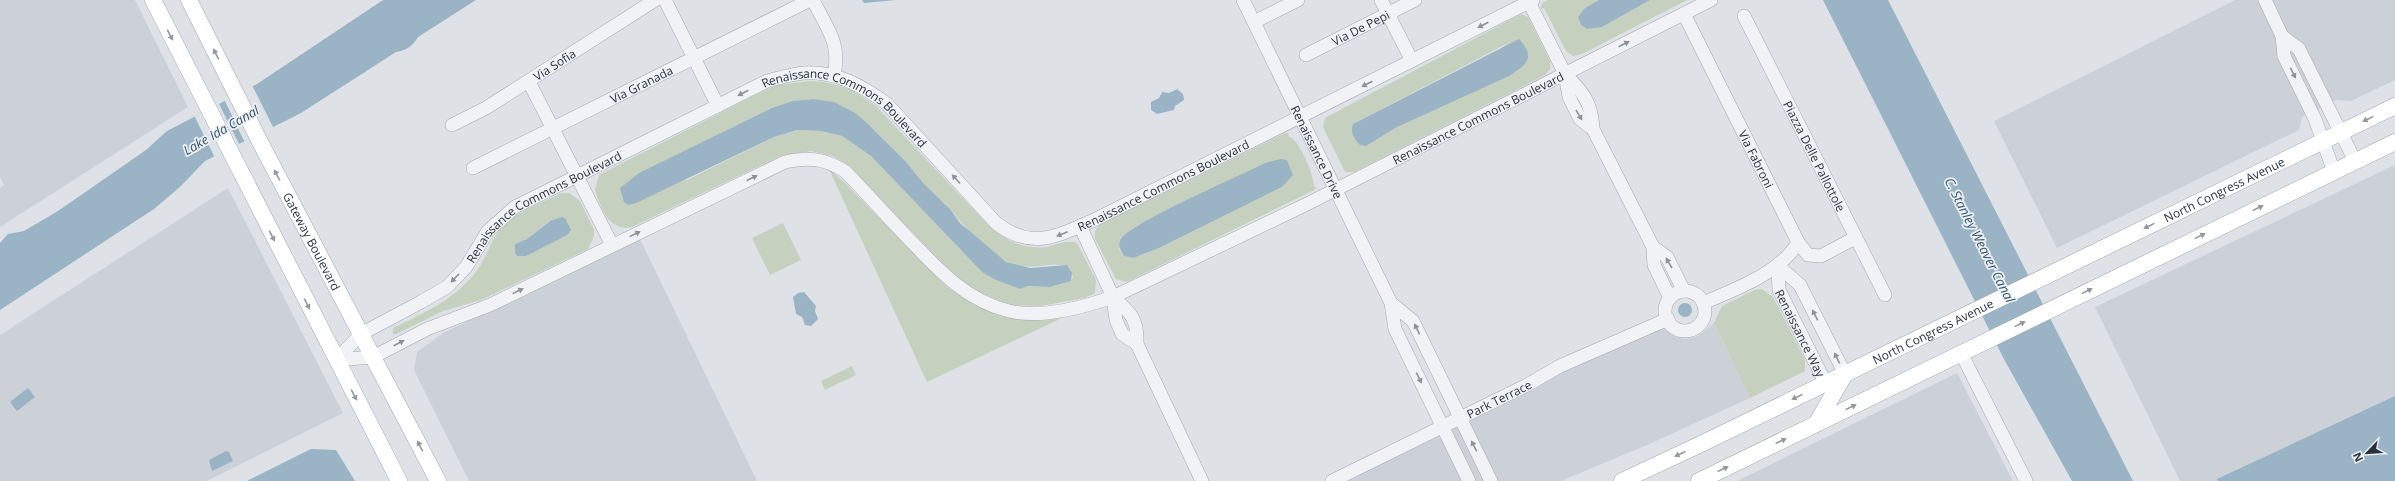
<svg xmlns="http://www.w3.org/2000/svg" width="2395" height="481" font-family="'Open Sans',sans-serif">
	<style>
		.built { fill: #ccd1d8 }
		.green { fill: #c5d0bf; fill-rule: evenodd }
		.water { fill: #9ab3c5 }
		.pier { fill: #dee2e7 }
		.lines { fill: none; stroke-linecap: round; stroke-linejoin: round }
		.minor-casing { stroke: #a4a9b0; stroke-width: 14 }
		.major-casing { stroke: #9ea8b2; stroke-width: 17 }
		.minor { stroke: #f0f2f5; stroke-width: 13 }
		.major { stroke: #fff; stroke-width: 16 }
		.oneway { fill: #8c9298 }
		.oneway2 { fill: #94989e }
		.labels { text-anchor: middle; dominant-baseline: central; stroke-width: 3.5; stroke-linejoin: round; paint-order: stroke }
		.street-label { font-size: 12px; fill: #28313c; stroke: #edf1f4 }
		.water-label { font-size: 13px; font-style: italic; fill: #34546e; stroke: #edf1f4 }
	</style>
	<rect width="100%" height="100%" fill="#dee2e7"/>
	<!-- built -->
	<path class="built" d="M0 0H135L188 107 0 227V188L4 185 0 177Z
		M2235 0H2395V80L2351 101 2336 100 2302 117 2299 130 2057 248 1994 121Z
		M2395 165V481H2180L2095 307Z
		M228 188 343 413 207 481H0V335Z
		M640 239 757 481H469L414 370 417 352 443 333Z
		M1714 323 1750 398 1647 445 1561 481H1345L1523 395 1560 373 1663 328 1676 337 1687 339 1698 336Z
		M1957 373 2013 481H1737Z"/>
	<!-- green -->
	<path class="green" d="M1548 0H1599L1585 8 1602 27 1650 0H1687L1582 54 1573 56 1566 51 1544 8 1541 9 1542 3Z
		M1521 14 1528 17 1550 61V69L1545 75 1354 172H1345L1323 127 1325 118ZM1510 42 1397 127 1366 146 1353 124Z
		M810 81 824 82 850 89 876 106 984 221C1001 238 1021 250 1046 247 1057 245 1067 239 1077 243L1096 280 1095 293 1085 298 1041 306 1012 305 978 292 949 270 845 163 833 156 811 151 780 156 632 227C609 232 601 208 595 190L599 175 761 92 777 85ZM814 99C820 100 828 100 834 103 870 117 898 156 923 184 932 193 944 201 952 211 966 229 986 251 1007 262 1028 273 1048 260 1069 267L1073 277 1071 281 1050 287 1028 286 1020 289 996 280 982 272 871 156 842 136 821 131 797 130 774 137 687 180 620 188 639 173 793 101Z
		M1285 133H1289L1288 136C1300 140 1314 175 1314 187H1317L1314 190 1127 282 1116 279 1095 239V231L1099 225ZM1293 175 1282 187 1159 248 1133 258 1124 256 1119 249 1135 227 1185 202Z
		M829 169 844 182 947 287 974 305 999 316 1027 320 1064 317 927 382Z
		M561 193H569L580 201 594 230V236L588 249 481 300 443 311 396 334H393V328C424 313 454 300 476 272 488 256 492 233 509 220 524 209 544 202 561 193ZM549 221H565L569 228 515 244 527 239Z
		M783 223 801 260 770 275 752 238Z
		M1762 289 1773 297 1805 360V371L1750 398 1714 323 1722 306 1755 290Z
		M852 366 856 375 825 390 821 381Z"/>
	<!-- water -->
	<path class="water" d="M383 0H476L418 37C412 47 407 50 396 52L301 113 205 161 180 187 154 209 0 310V243L8 234 24 231 58 211 146 150 167 131 257 84Z
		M862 0H896L864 3Z
		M1599 0H1650L1602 27 1587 29 1581 25 1578 17 1585 8Z
		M1823 0H1888L2133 481H2072L2005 361Z
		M1519 39C1536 58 1527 64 1509 76L1397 127 1366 146 1360 145C1354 138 1350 133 1353 124Z
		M1177 89 1183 94 1184 100 1175 106 1174 110 1157 114 1151 110V102L1159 98 1162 92 1169 93Z
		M814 99 834 102 855 113 867 123 906 162 923 183 950 209 960 223 1006 262 1030 268 1067 265 1072 273 1071 281 1050 287 1028 286 1020 289 996 280 982 272 871 156 842 136 821 131 797 130 774 137 636 203 628 205 624 202 620 188 639 173 772 108 793 101Z
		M1281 159 1287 160 1293 175 1282 187 1159 248 1133 258 1124 256C1121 251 1117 246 1121 239 1132 222 1240 176 1265 163Z
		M562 217 565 218 571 230 567 235 526 256H517L515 253V244L527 239 550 221Z
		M804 292 816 306 815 311 818 319 811 326 805 325 802 317 796 314 793 297 798 293Z
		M1678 310a7 7 0 1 1 14 0a7 7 0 1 1-14 0Z
		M28 388 35 397 17 411 10 402Z
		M2395 396V481H2218L2217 479Z
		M311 449 336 450 355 481H247Z
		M226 451 229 452 233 461 212 471 209 460Z"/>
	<!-- pier -->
	<path class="pier" d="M252 85 274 129 245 143 224 99Z
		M218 102 240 146 215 158 194 115Z"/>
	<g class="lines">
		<defs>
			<g id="minor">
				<path d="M665 0 718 106"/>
				<path d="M813 0C827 29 841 42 834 75"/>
				<path id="s1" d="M1243 0 1391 303 1395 329 1469 481"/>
				<path d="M1381 0 1412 61"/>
				<path d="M1528 0 1565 74 1569 97 1580 119 1593 129"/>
				<path d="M2265 0 2282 36 2284 56 2315 119 2334 172"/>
				<path id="s2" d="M1684 14 1798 242 1808 255 1821 256 1855 238"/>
				<path id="s3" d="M1744 16 1885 295"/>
				<path d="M1254 22 1298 0"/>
				<path d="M2282 36 2299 49 2355 161"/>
				<path id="s4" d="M1306 55 1415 0"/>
				<path d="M1565 74C1583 92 1592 103 1593 129L1653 247 1654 265 1670 298"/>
				<path d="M529 82 612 245"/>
				<path id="s5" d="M452 125 486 108 655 0"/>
				<path id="s6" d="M473 168 810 0"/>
				<path d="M1080 226 1113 297 1116 320 1122 334 1137 344"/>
				<path d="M1653 247 1667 257 1684 291"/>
				<path d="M1778 266 1800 285 1845 374"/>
				<path id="s7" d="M1778 266 1779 290 1826 384"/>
				<circle cx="1685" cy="311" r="20"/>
				<path d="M1113 297C1131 313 1138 319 1137 344L1202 481"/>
				<path d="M1391 303 1413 321 1491 481"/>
				<path d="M1703 303C1734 290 1782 272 1798 242"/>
				<path d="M1961 353 2026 481"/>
				<path id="s8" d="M336 360 373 357 427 329 490 305 785 162C809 157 825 158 846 172 866 193 886 215 906 236 937 268 964 300 1009 311 1041 319 1084 307 1113 297L1307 204 1711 0"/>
				<path id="s9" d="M336 360 361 334 421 302 447 287 466 267 488 231 515 207 767 81C779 78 792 74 804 73 836 71 863 86 887 104L996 223C1032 251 1058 236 1096 219L1533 0"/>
				<path id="s10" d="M1332 481 1527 385 1560 366 1668 319"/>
			</g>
			<g id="major">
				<path d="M153 0 399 481"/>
				<path id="s11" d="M189 0 259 140 438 481"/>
				<path d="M1816 424 1845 374"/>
				<path id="s12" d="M1622 481 1701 444 2395 106"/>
				<path d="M1699 481 2395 142"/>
			</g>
		</defs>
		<!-- minor casing -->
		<use href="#minor" class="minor-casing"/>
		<!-- major casing -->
		<use href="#major" class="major-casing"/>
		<!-- minor -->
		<use href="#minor" class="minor"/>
		<!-- major -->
		<use href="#major" class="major"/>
	</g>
	<!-- one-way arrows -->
	<defs><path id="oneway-solid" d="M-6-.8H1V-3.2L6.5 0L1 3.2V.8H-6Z"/></defs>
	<g class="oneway">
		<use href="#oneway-solid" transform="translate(1483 25) rotate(153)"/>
		<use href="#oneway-solid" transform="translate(1624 44) rotate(-27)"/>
		<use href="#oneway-solid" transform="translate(2293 73) rotate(64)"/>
		<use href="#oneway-solid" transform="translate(1367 84) rotate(153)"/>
		<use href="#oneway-solid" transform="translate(743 93) rotate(153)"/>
		<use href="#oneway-solid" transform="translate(1579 115) rotate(59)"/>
		<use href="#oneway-solid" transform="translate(752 178) rotate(-26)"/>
		<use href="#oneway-solid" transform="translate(956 179) rotate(-132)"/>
		<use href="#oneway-solid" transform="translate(635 234) rotate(-26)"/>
		<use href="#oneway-solid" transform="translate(1062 234) rotate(157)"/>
		<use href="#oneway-solid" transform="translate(1669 263) rotate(-120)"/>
		<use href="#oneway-solid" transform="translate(455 278) rotate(134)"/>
		<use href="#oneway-solid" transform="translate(518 291) rotate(-26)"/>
		<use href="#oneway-solid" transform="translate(1815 315) rotate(-117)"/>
		<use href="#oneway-solid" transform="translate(1417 329) rotate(-116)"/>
		<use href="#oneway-solid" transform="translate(399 343) rotate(-28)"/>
		<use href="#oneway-solid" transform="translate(1837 358) rotate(-116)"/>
		<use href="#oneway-solid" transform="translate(1419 378) rotate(64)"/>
		<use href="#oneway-solid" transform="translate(1474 446) rotate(-117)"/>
	</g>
	<g class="oneway2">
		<use href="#oneway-solid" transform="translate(170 35) rotate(63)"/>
		<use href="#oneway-solid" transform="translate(216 54) rotate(-117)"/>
		<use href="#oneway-solid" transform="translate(2368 119) rotate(154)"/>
		<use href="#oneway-solid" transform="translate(277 175) rotate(-118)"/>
		<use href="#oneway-solid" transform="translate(2258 208) rotate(-26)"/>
		<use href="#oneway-solid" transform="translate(2149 226) rotate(154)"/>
		<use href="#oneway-solid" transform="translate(272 236) rotate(63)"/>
		<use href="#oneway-solid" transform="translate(2200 236) rotate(-26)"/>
		<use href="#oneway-solid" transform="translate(2087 291) rotate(-26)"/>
		<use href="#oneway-solid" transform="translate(307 304) rotate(63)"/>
		<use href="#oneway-solid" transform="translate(2020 324) rotate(-26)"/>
		<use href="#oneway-solid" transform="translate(354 395) rotate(63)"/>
		<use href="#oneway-solid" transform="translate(1797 397) rotate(154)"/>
		<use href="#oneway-solid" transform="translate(1851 407) rotate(-26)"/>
		<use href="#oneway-solid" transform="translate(1781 441) rotate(-26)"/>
		<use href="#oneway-solid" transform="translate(420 446) rotate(-118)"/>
		<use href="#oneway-solid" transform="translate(1680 454) rotate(155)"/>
		<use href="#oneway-solid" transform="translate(1723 469) rotate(-26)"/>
	</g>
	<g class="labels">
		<!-- street labels -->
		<g class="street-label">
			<text stroke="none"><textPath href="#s4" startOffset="61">Via De Pepi</textPath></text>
			<text stroke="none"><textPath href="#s5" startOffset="119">Via Sofia</textPath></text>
			<text stroke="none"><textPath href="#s6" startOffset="188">Via Granada</textPath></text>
			<text stroke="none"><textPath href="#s9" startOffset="611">Renaissance Commons Boulevard</textPath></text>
			<text stroke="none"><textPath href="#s8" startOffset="1287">Renaissance Commons Boulevard</textPath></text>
			<text stroke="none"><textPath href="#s1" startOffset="169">Renaissance Drive</textPath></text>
			<text stroke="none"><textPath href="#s3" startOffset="157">Piazza Delle Pallottole</textPath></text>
			<text stroke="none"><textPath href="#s2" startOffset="162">Via Fabroni</textPath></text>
			<text stroke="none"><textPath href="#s9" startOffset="994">Renaissance Commons Boulevard</textPath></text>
			<text stroke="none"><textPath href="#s12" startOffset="669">North Congress Avenue</textPath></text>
			<text stroke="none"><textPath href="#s9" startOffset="263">Renaissance Commons Boulevard</textPath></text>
			<text stroke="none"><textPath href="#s11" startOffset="271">Gateway Boulevard</textPath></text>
			<text stroke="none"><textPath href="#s12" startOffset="345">North Congress Avenue</textPath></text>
			<text stroke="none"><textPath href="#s7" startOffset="72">Renaissance Way</textPath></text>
			<text stroke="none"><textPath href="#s10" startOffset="186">Park Terrace</textPath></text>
		</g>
		<!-- water labels -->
		<g class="water-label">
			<text transform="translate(221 130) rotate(-30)">Lake Ida Canal</text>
			<text transform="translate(1980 240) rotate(63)">C. Stanley Weaver Canal</text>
		</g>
	</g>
	<!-- north arrow -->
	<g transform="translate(2367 453) rotate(245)" stroke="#edf1f4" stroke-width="3" paint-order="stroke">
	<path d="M0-3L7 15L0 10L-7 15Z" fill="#28313c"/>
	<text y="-6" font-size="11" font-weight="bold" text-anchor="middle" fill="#28313c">N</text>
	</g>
</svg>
